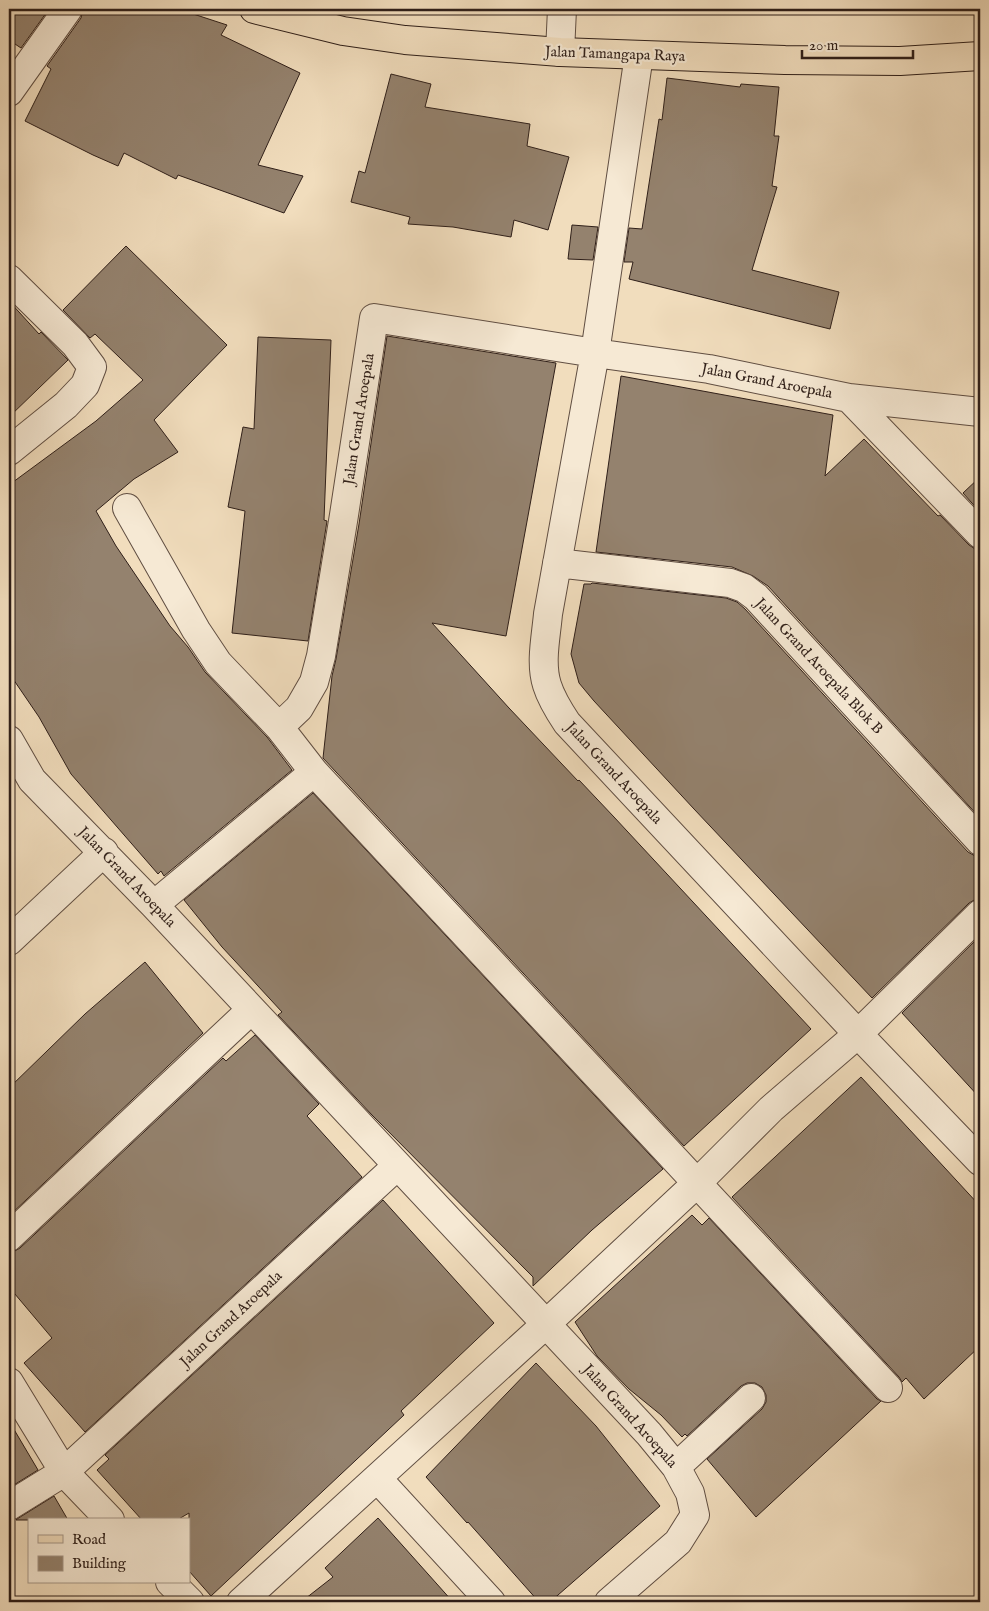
<svg xmlns="http://www.w3.org/2000/svg" width="989" height="1611" font-family="'IM FELL English',serif">
	<style>
		.building { fill: #94826e; stroke: #2f1f19 }
		.lines { fill: none; stroke-linecap: round; stroke-linejoin: round }
		.street-casing { stroke: #604e42; stroke-width: 30 }
		.primary-casing { stroke: #2f1f19; stroke-width: 30 }
		.street { stroke: #f6e9d4; stroke-width: 28 }
		.primary { stroke: #f1ddbd; stroke-width: 28 }
		.labels { text-anchor: middle; dominant-baseline: central; stroke-width: 4.5; stroke-linejoin: round; paint-order: stroke }
		.street-label { font-size: 15px; fill: #2f1f19; stroke: #f6e9d4 }
	</style>
	<rect width="100%" height="100%" fill="#f1ddbd"/>
	<filter id="stains"><feTurbulence type="fractalNoise" baseFrequency=".004" numOctaves="4"/><feColorMatrix values="0 0 0 0 .2 0 0 0 0 .09 0 0 0 0 .02 0 0 0 .5 -.17"/></filter>
	<radialGradient id="worn" r=".72"><stop offset=".6" stop-color="#630" stop-opacity="0"/><stop offset="1" stop-color="#630" stop-opacity=".3"/></radialGradient>
	<!-- building -->
	<path class="building" d="M9 9H49L21 48 9 40Z
		M83 9H178L227 25 221 35 300 73 258 165 303 176 284 213 178 175 176 179 124 153 118 166 93 155 25 121 51 69 47 66 81 18Z
		M391 74 431 84 425 107 530 124 527 146 569 157 548 230 514 220 511 237 453 227 408 224 410 217 351 202 359 171 365 173Z
		M667 78 740 87 741 84 779 87 774 136H779L772 186 777 187 752 270 839 292 830 329 629 279 633 262H624L629 228 642 229 659 119 662 120Z
		M572 225 598 227 593 260 568 259Z
		M126 246 227 345 154 420 178 452 134 479 96 511 116 546 170 626 188 647 205 672 267 737 292 770 164 876 161 871 158 874 71 774 39 717 9 673V485L96 421 143 380 95 334 90 338 63 310Z
		M9 301 39 334 41 332 68 360 9 417Z
		M387 336 556 363 506 636 432 623 509 708 578 781 579 780 614 817 811 1029 684 1146 323 758 332 676 336 659 359 524Z
		M258 337 331 340 324 520 327 521 308 641 232 633 245 511 228 507 243 427 254 429Z
		M621 376 833 415 825 476 864 439 938 516 940 515 969 545 975 549H980V818L768 586 753 576 732 567 596 552Z
		M980 477V512L963 493Z
		M592 583 726 598 737 602 745 609 968 852 975 856H980V899H976L969 903 872 998 694 809 594 701 579 683 571 654 584 584H591Z
		M313 793 663 1169 592 1230 533 1286V1277L372 1115 278 1015 282 1012 222 947 184 900Z
		M980 936V1098L902 1013Z
		M145 962 203 1033 9 1216V1088L85 1014Z
		M255 1035 319 1104 307 1116 362 1177 85 1432 24 1363 52 1338 9 1287V1252H13L20 1248 223 1058 226 1061Z
		M861 1077 980 1206V1346L924 1399 906 1378 902 1382 899 1377 732 1197Z
		M383 1200 494 1323 401 1411 404 1415 211 1596 189 1571V1513L177 1520H142L97 1470 109 1459 105 1455Z
		M692 1215 702 1225 709 1218 877 1399 881 1401 756 1517 707 1459 762 1409 766 1402V1395L762 1387 755 1383H747L741 1386 687 1436 685 1434 682 1437 661 1415 629 1389 597 1356 575 1322Z
		M536 1363 596 1426 660 1506 550 1602H539L468 1522 467 1523 426 1477Z
		M9 1421 38 1470 9 1488Z
		M54 1496 68 1520H16L17 1519Z
		M378 1518 453 1602H301L333 1577 325 1568Z"/>
	<g class="lines">
		<defs>
			<path id="street" d="M560 52 562 9
				M639 55 595 353 548 614C546 637 540 663 547 685 551 698 559 711 567 723L858 1034 980 1161
				M9 92 68 9
				M9 279 75 344 92 367 85 385 66 405 9 451
				M849 398 980 534
				M127 508 196 630 218 663 279 727 314 772 888 1388
				M557 563 730 583 744 588 756 597 980 841
				M279 727 299 708 314 682 321 656 344 515 374 318 595 353 709 369 849 398 980 412
				M9 740 32 780 154 905 649 1434 676 1467 690 1493 695 1515 678 1542 609 1602
				M154 905 314 772
				M9 941 104 852
				M9 1237 251 1010
				M9 1382 64 1472 110 1520
				M676 1467 751 1398
				M377 1478 491 1602
				M9 1506 64 1472 397 1166
				M170 1582 190 1602
				M241 1602 546 1324 697 1183 771 1109 858 1034 980 914"/>
			<path id="primary" d="M254 9 343 31 405 40 560 52 785 60 900 61 980 56"/>
		</defs>
		<!-- street casing -->
		<use href="#street" class="street-casing"/>
		<!-- primary casing -->
		<use href="#primary" class="primary-casing"/>
		<!-- street -->
		<use href="#street" class="street"/>
		<!-- primary -->
		<use href="#primary" class="primary"/>
	</g>
	<g class="labels">
		<!-- street labels -->
		<g class="street-label">
			<text transform="translate(615 54) rotate(2)">Jalan Tamangapa Raya</text>
			<text transform="translate(767 381) rotate(11)">Jalan Grand Aroepala</text>
			<text transform="translate(359 419) rotate(-81)">Jalan Grand Aroepala</text>
			<text transform="translate(819 666) rotate(47)">Jalan Grand Aroepala Blok B</text>
			<text transform="translate(614 773) rotate(47)">Jalan Grand Aroepala</text>
			<text transform="translate(127 877) rotate(46)">Jalan Grand Aroepala</text>
			<text transform="translate(231 1319) rotate(-43)">Jalan Grand Aroepala</text>
			<text transform="translate(630 1416) rotate(48)">Jalan Grand Aroepala</text>
		</g>
	</g>
	<!-- margin -->
	<rect width="989" height="1611" fill="none" stroke="#f1ddbd" stroke-width="30"/>
	<rect x="10" y="10" width="969" height="1591" fill="none" stroke="#2f1f19" stroke-width="2.5"/>
	<rect x="15" y="15" width="959" height="1581" fill="none" stroke="#2f1f19"/>
	<!-- legend -->
	<rect x="28" y="1518" width="162" height="65" fill="#f6e9d4" stroke="#a69889"/>
	<rect x="38" y="1535" width="25" height="8" fill="#f1ddbd" stroke="#a69889"/>
	<text x="72" y="1544" font-size="15" fill="#2f1f19">Road</text>
	<rect x="38" y="1556" width="25" height="15" fill="#94826e" stroke="#a69889"/>
	<text x="72" y="1568" font-size="15" fill="#2f1f19">Building</text>
	<!-- scale -->
	<path d="M802 50v8h111v-8" fill="none" stroke="#2f1f19" stroke-width="2.5"/>
	<text x="809" y="50" font-size="15" fill="#2f1f19" stroke="#f6e9d4" stroke-width="4" paint-order="stroke">20 m</text>
	<rect width="100%" height="100%" filter="url(#stains)"/>
	<rect width="100%" height="100%" fill="url(#worn)"/>
</svg>
